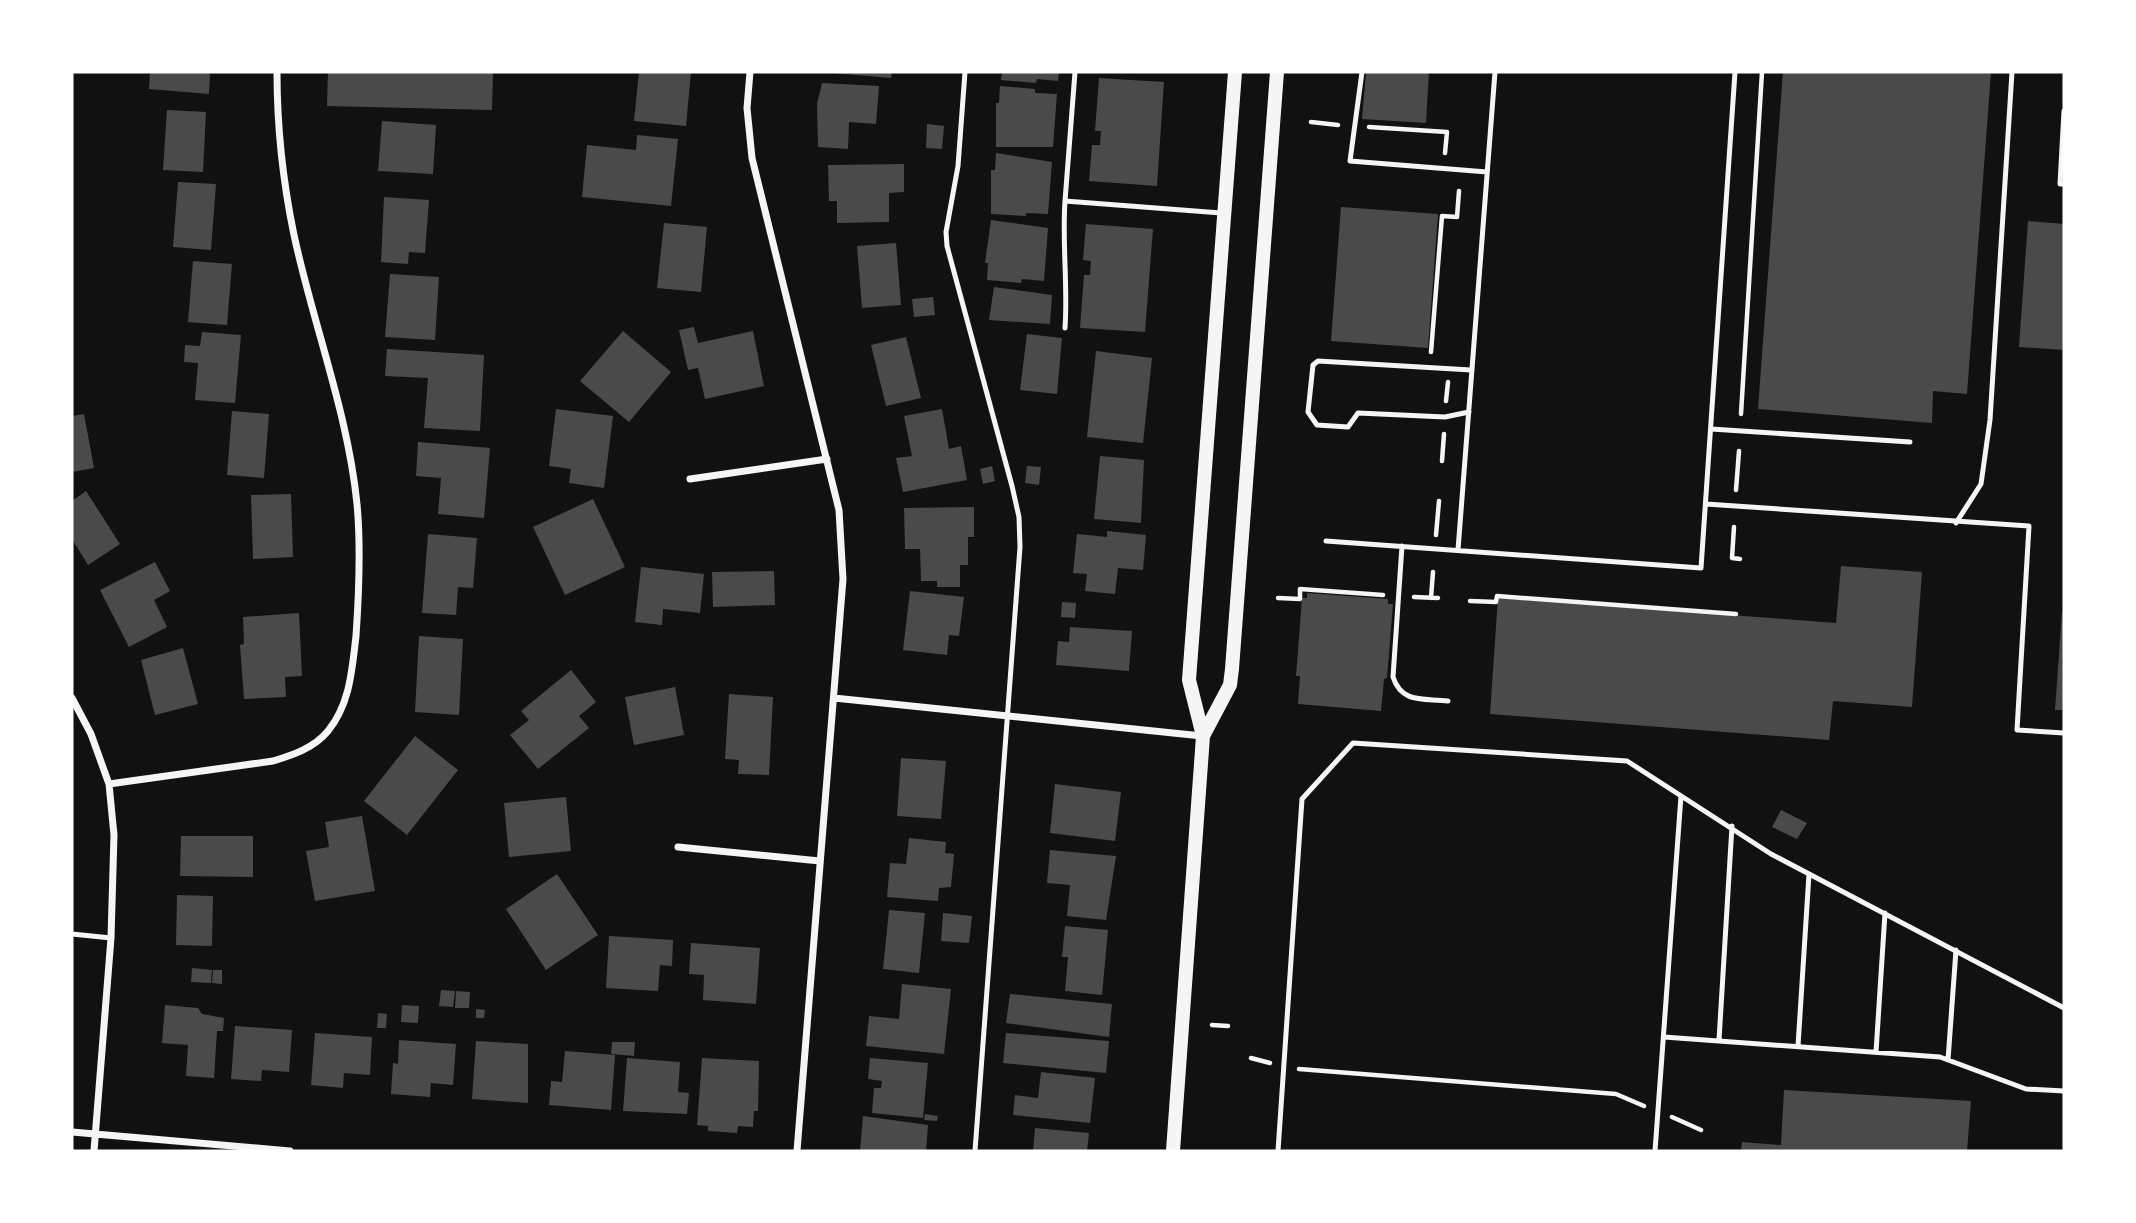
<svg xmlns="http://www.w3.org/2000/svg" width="2136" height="1223" font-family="'Fira Sans Condensed',sans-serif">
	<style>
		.building { fill: #4a4a4a }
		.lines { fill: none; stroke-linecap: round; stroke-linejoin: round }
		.path { stroke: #f5f5f5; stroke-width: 4.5 }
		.service { stroke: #f5f5f5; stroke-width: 5 }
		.minor { stroke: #f5f5f5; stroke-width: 7 }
		.secondary { stroke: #f5f5f5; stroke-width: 14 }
	</style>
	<rect width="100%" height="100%" fill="#111"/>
	<!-- building -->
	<path class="building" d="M150 72H210L209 94 149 89Z
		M328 72H493L492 110 327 106Z
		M639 72H691L686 126 634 121Z
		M821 72H892L891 78Z
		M1002 72H1059L1058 81 1037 79 1036 83 1001 80Z
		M1366 72H1429L1426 123 1362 119Z
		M1783 72H1991L1967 394 1933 391 1932 423 1758 409Z
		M1099 78 1164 82 1157 186 1089 181 1092 145H1100L1101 131H1095Z
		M822 83 879 86 876 124 849 122 848 149 818 147 817 104Z
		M1000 86 1035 89V93L1057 94 1053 147H996V103H999Z
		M167 110 206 112 203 172 163 170Z
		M382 121 436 125 433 174 378 171Z
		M927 124 944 126 942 149 926 148Z
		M637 135 678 139 671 206 582 197 587 145 636 150Z
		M996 153 1052 162 1048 214 1026 213V216L991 214V170H995Z
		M904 164V192L889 193V222L837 223V201H829L828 165Z
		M178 182 216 184 211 250 173 247Z
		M384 197 429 200 425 253 409 252 408 264 381 262Z
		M1341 207 1438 214 1428 348 1331 341Z
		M991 220 1048 228 1044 281 1022 279 1021 283 987 280 988 263H985Z
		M2028 221 2064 224V350L2019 347Z
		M664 223 707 227 701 292 657 288Z
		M1086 224 1153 229 1145 332 1080 328 1084 275H1090L1091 261 1083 260Z
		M896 243 901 305 862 308 857 246Z
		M193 261 232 264 227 325 188 322Z
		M390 274 439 277 435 340 385 337Z
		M994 287 1052 295 1050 324 989 320Z
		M933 297 935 315 914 317 912 299Z
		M694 327 698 343 753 331 764 386 705 399 698 368 688 370 679 330Z
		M623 331 671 372 629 422 580 381Z
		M202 332 241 335 235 403 195 400 198 363 184 362 185 345 200 346Z
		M1027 334 1062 338 1057 394 1020 390Z
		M906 337 921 398 886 406 871 345Z
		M387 349 484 355 480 431 424 428 428 378 385 376Z
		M1096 351 1152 358 1143 443 1087 437Z
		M556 409 613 416 604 488 569 483 571 469 549 466Z
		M942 409 949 449 961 446 967 480 903 492 896 458 912 456 904 416Z
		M232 411 269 414 264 478 227 475Z
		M84 414 94 468 72 472V416Z
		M418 442 490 448 484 518 438 514 441 478 416 476Z
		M1100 456 1144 460 1141 523 1094 519Z
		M992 466 995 481 983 484 980 469Z
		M1027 466 1041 467 1039 485 1025 483Z
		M86 491 120 544 88 565 72 539V501Z
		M291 494 293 557 253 559 251 495Z
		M593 499 625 567 565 595 533 527Z
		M974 507V537H968V565H960V587H937V581H921L920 549H905L904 508Z
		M1107 531 1146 535 1143 570 1118 568 1115 594 1085 591 1087 574 1073 573 1077 534 1107 537Z
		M428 534 477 538 473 588 458 587 456 615 422 613Z
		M155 562 170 591 154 600 167 627 129 647 100 590Z
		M1841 566 1922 572 1912 707 1833 701 1829 740 1490 714 1498 597 1836 623Z
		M641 567 704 574 700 613 663 609 662 625 635 622Z
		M774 571 775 605 713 607 712 572Z
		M910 591 964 597 959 636 949 635 947 655 903 650Z
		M1307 593 1388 599V604H1393L1387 678 1384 679 1381 711 1298 704 1300 676H1296L1302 598H1307Z
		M1062 602 1076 603 1075 618 1061 617Z
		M2062 612H2064V710H2055Z
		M299 613 302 676 285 677 286 697 244 699 240 645 244 644 243 617Z
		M1070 627 1132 631 1129 671 1056 665 1058 641 1069 642Z
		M419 636 463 639 459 715 415 712Z
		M183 648 198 704 155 715 141 660Z
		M571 670 596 702 579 716 589 728 538 769 510 735 529 720 521 711Z
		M675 687 684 735 634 745 625 697Z
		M729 694 773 697 769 775 738 774 739 760 725 759Z
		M415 736 458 770 407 835 364 801Z
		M901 758 946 761 941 819 897 816Z
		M1055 784 1121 792 1115 841 1050 833Z
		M566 797 571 851 509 857 504 803Z
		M1781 810 1807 823 1797 839 1772 827Z
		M362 816 375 891 315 901 306 851 329 847 325 822Z
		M181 836H253V877L180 876Z
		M909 838 946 842 945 853 954 854 951 887 939 888 938 901 887 897 890 863 906 864Z
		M1050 850 1116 856 1106 920 1067 916 1070 885 1047 883Z
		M557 874 598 935 546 970 506 909Z
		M177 895 213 896 212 946 176 945Z
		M889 910 925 913 919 973 883 969Z
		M943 913 972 916 969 943 941 941Z
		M1065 926 1108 930 1102 995 1065 991 1068 957H1062Z
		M609 936 673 940 672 966 660 965 658 991 606 988Z
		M691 943 760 948 756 1004 703 1000 704 975 689 974Z
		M192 968 212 970 211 983 191 982Z
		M213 970H222V984L212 983Z
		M902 984 951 989 944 1054 866 1046 869 1016 899 1019Z
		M441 990 455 991 453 1007 439 1006Z
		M456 991 470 992 469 1008H455Z
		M1010 994 1112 1004 1109 1037 1006 1023Z
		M165 1005 198 1008 202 1014 224 1018 223 1031H217L214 1078 186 1076 188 1045 162 1043Z
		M402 1005 419 1006 418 1023 401 1022Z
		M476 1009 485 1010 484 1018H476Z
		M378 1013 387 1014 386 1028H377Z
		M235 1026 292 1030 289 1072 262 1070 261 1081 231 1079Z
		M315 1033 372 1037 370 1075 344 1073 343 1088 311 1085Z
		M1006 1033 1109 1041 1106 1073 1003 1063Z
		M399 1040 456 1044 453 1085 431 1083 430 1097 391 1094 393 1063 398 1064Z
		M476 1041 528 1044V1103L472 1099Z
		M612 1042H635L634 1056 611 1054Z
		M565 1051 615 1055 611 1110 549 1105 551 1081 562 1082Z
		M627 1058 680 1062 678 1092 689 1093 687 1114 623 1111Z
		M702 1058 759 1061 758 1111H754L753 1127 738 1126 737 1133 708 1131V1126L697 1125Z
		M870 1058 928 1063 923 1118 872 1113 874 1088H881L882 1081 868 1079Z
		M1041 1072 1095 1078 1090 1123 1013 1115 1015 1095 1038 1098Z
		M1784 1090 1971 1101 1967 1151H1741L1742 1142 1781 1145Z
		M925 1114 938 1116 937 1121 924 1120Z
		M863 1116 928 1125 926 1151H860Z
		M1035 1128 1089 1133 1087 1151H1033Z"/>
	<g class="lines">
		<!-- path -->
		<path class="path" d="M1311 122 1338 125
			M1369 127 1447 132 1445 153
			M1431 352 1442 216 1457 217 1459 191
			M1446 401 1448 382
			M1741 414 1762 72
			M1442 461 1444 434
			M1736 490 1739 451
			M1734 527 1732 558 1740 559
			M1436 535 1439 501
			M1414 597 1438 598
			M1278 598 1300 599V589L1383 595
			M1431 598 1433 572
			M1470 601 1496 602 1497 596 1736 614
			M1212 1025 1228 1026
			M1251 1058 1270 1063
			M1299 1069 1616 1094 1644 1106
			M1672 1117 1701 1130"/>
		<!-- service -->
		<path class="service" d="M965 72 958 166 946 232 947 246 1012 486 1019 517 1020 547 975 1151
			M1075 72 1065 201 1221 213
			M1362 72 1350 161 1487 172
			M2064 111 2060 184H2064
			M1065 201C1062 244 1068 285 1065 328
			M1469 412 1445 417 1358 413 1348 427 1317 425 1308 412 1313 365 1318 361 1471 370
			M1711 429 1910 442
			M1706 504 2029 526 2017 730 2064 733
			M1956 523 1981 484 1990 420 2012 72
			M1326 541 1701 568 1735 72
			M1402 546 1393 677C1402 704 1423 698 1448 701
			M1458 550 1495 72
			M72 934 111 938
			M1664 1037 1940 1057 2026 1089 2064 1091
			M1719 1040 1732 826
			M1798 1046 1809 874
			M1876 1052 1885 913
			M1948 1060 1956 950
			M1278 1151 1302 799 1353 743 1627 761 1771 854 2064 1008
			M1655 1151 1681 796"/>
		<!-- minor -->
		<path class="minor" d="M750 72 747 108 752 158 839 510 843 579 797 1151
			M690 479 827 459
			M72 698 91 734 109 784 114 835 111 938 94 1151
			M834 698 1202 736
			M109 784 273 761C293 755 314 748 328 731 350 704 352 670 356 636 359 593 361 547 357 504 348 413 313 324 294 235 283 182 277 126 277 72
			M678 847 820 861
			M72 1132 290 1151"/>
		<!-- secondary -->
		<path class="secondary" d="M1203 736 1230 685 1232 669 1277 72
			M1173 1151 1203 736 1189 680 1235 72"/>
	</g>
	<!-- border -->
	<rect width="2136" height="1223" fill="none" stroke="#ffffff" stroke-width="147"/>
</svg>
